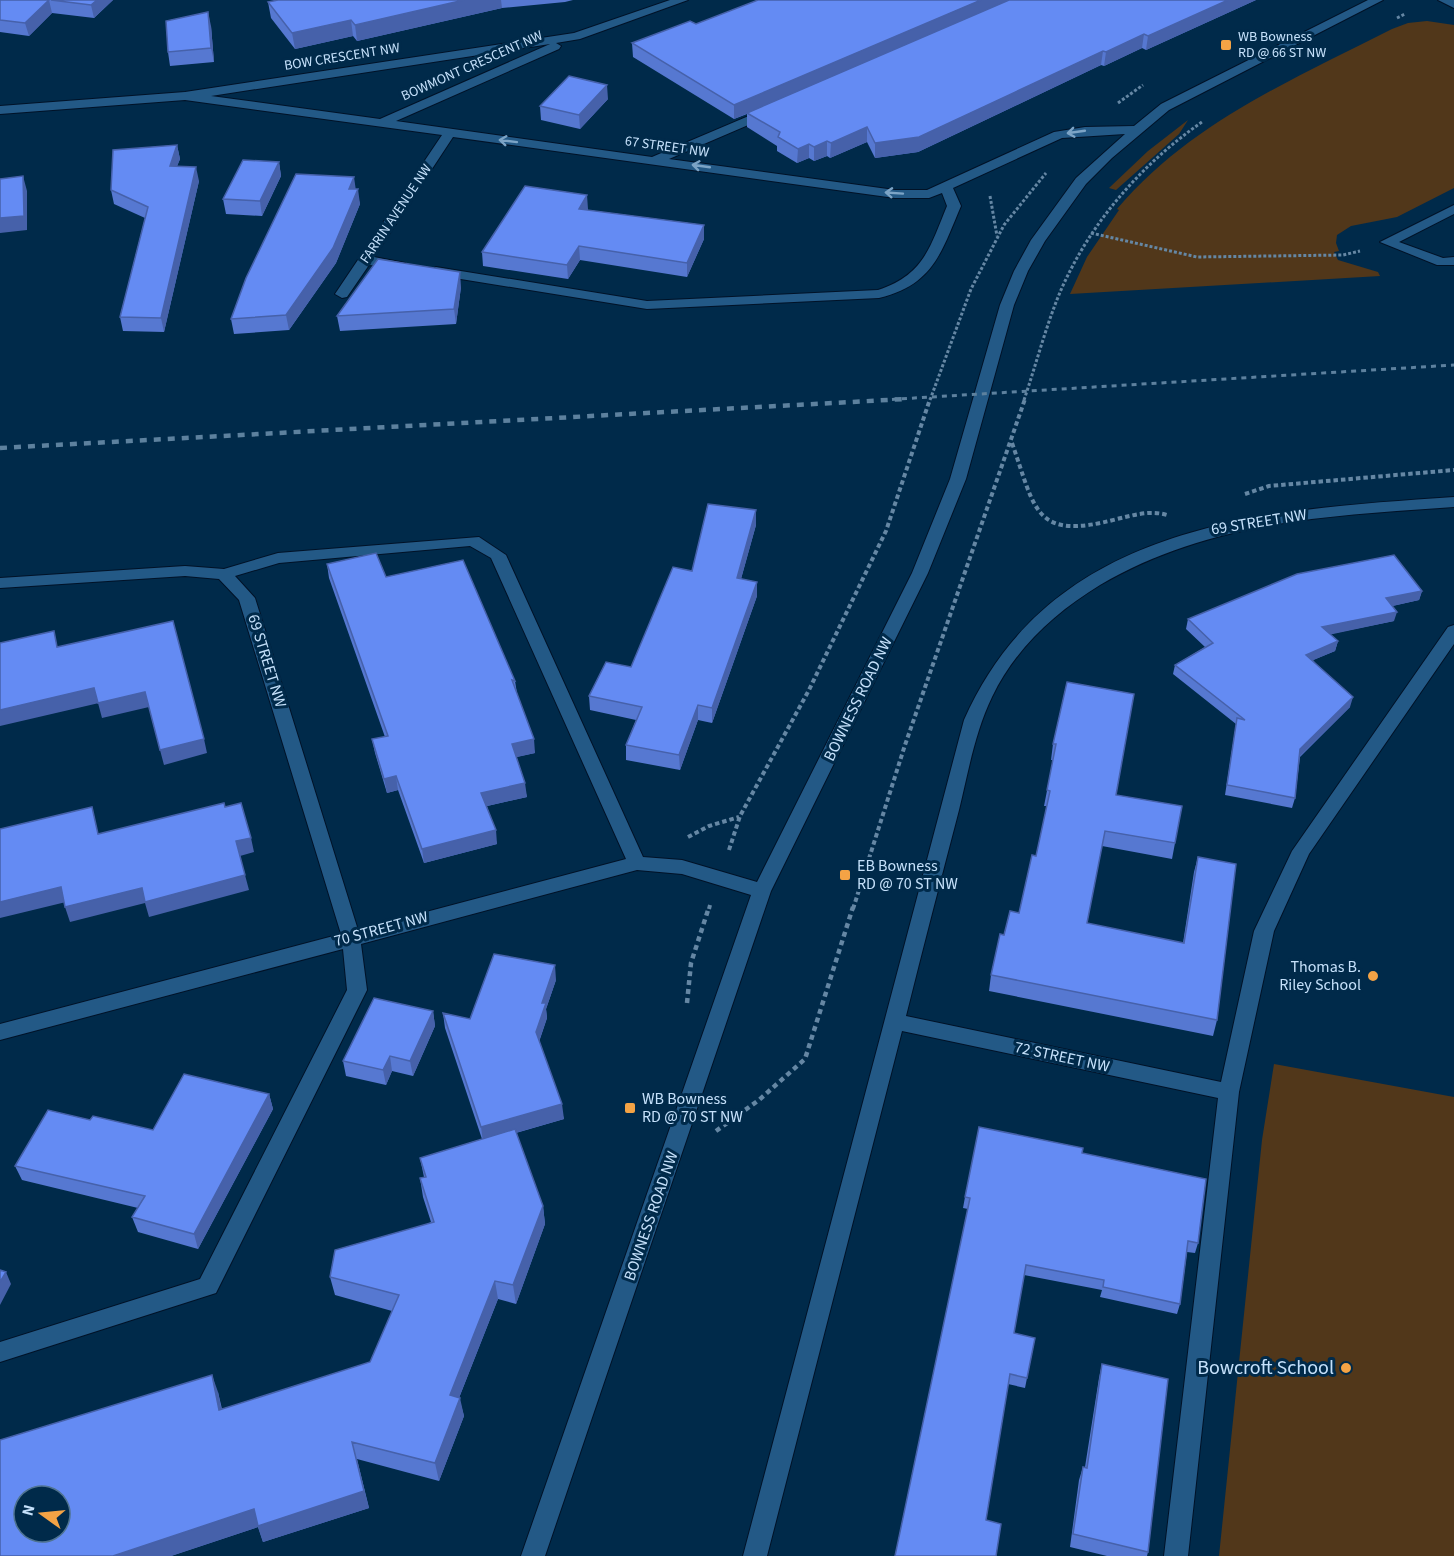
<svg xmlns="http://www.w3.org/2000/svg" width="1454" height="1556" font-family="'Source Sans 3',sans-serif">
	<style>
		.green { fill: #51371a }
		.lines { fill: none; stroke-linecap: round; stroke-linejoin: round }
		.minor-casing { stroke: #001227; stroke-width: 2 }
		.path-far2 { stroke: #6587a4; stroke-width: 3; stroke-dasharray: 3 2; stroke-linecap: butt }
		.path-far1 { stroke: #6587a4; stroke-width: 4; stroke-dasharray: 4.5 3; stroke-linecap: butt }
		.path { stroke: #6587a4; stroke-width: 4.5; stroke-dasharray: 5 4; stroke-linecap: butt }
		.minor { fill: #235986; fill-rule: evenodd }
		.rail-far1 { stroke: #5d819e; stroke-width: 3; stroke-dasharray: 5 5; stroke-linecap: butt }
		.rail { stroke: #5d819e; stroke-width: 4.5; stroke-dasharray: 7 7; stroke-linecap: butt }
		.wall { fill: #5678d1 }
		.shaded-wall { fill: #4661aa }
		.building { fill: #648bf3; stroke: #4661aa; stroke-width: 1.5; fill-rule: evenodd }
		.oneway { stroke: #7ca4c6 }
		.poi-dot { fill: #f4a345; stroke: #002a4a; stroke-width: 2 }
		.labels { text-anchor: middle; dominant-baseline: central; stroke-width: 6; stroke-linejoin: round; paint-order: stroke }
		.far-poi-label { font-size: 14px; fill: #c5e1fb; stroke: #002a4a; text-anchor: start }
		.far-street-label { font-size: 14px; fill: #c5e1fb; stroke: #002a4a }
		.street-label { font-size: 16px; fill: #c5e1fb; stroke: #002a4a }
		.poi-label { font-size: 16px; fill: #c5e1fb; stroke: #002a4a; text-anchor: start }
		.near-poi-label { font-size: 20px; fill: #c5e1fb; stroke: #002a4a; text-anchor: end }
	</style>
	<rect width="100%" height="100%" fill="#002a4a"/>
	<!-- green -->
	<path class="green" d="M1427 21 1454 25V188L1397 217 1351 226 1337 235 1336 243 1339 251 1334 252 1338 260 1378 272 1380 276 1070 294 1087 257 1119 210 1117 209C1191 122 1292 80 1392 29L1408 23Z
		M1188 120 1179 134 1116 190 1109 188 1148 151Z
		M1274 1064 1454 1097V1556H1219L1262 1140Z"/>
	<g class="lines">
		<defs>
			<path id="minor" d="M670 0H688L580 39 556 43 561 46 559 49 396 121 652 157 770 107 774 108V114L669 159 895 190H927L1054 132 1085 127 1134 126 1161 104 1368 0H1383L1169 110 1112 158 1086 184 1045 241 1028 271 1014 305 966 479 928 573 771 891 545 1556H521L751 895 682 874 637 870 361 944 367 990 216 1293 0 1362V1342L200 1279 347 990 343 949 0 1040V1024L341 934 239 600 219 579 185 576 0 588V578L185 566 224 569 278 553 479 537 506 555 643 857 682 860 757 882 912 573 950 479 1000 305 1014 271 1031 240 1076 178 1125 134 1062 138 953 188 961 206C941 253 933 285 879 298L647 309 436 275 429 271 436 267 647 301 878 290C924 275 930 247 947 206L942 193 929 198H895L453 137 374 257 405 263V269L369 265 347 297 342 298 335 294 442 135 185 100 0 114V106L185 92 574 33ZM550 44 380 119 211 96ZM470 546 491 558 626 859 358 930 255 598 235 576 279 563Z
				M1438 0H1454V8Z
				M1454 205V214L1399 242 1443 258 1454 257V265H1437L1380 242Z
				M1454 497V507C1329 516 1211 520 1100 585 1054 613 1015 649 992 697 975 732 968 773 959 810 941 879 923 947 906 1016L1221 1082 1254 931 1292 851 1448 627 1454 625V644L1309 854 1274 931 1239 1092 1188 1556H1164L1218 1098 902 1031 767 1556H743L964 720C1052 521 1265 510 1454 497Z"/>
		</defs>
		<!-- minor casing -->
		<use href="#minor" class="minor-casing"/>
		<!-- path-far2 -->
		<path class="path-far2" d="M1397 18 1405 14
			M1118 103 1143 85
			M990 196 997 236
			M1091 233 1197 257 1343 255 1360 251
			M930 400 971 289 1004 225 1046 173
			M1024 400C1037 362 1050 310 1068 275 1098 214 1146 161 1202 122"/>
		<!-- path-far1 -->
		<path class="path-far1" d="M1012 443C1036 511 1034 541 1117 519 1134 515 1150 510 1167 515
			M1245 494 1269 486 1454 470
			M688 837 709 826 739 817
			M729 850 740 816 809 690 886 531 930 399
			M709 909 710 905
			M853 909 905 745 1025 399"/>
		<!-- path -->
		<path class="path" d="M687 1003 691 963 709 907
			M716 1131 759 1100 805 1059 853 907"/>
		<!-- minor -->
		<use href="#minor" class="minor"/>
		<!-- rail-far1 -->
		<path class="rail-far1" d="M882 400 1454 365"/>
		<!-- rail -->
		<path class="rail" d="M0 448 906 399"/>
	</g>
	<!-- wall -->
	<path class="wall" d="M0 0H113L94 18 52 13 29 36 0 32Z
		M278 0H573L565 2 502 8 357 41 353 36 295 49 271 18 268 2Z
		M1256 0 1146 50 1142 48 1104 66 1101 65 918 152 875 158 867 142 830 158 827 156 814 161 809 158 797 163 777 151V146L747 127V114L734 119 633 57 632 43 696 24Z
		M211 26 214 62 170 66 168 52Z
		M608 99 580 129 541 120 540 106Z
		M177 145 180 159 177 166 199 181 164 332 123 331 120 317 145 218 114 204 111 190Z
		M279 162 281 176 262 216 226 214 223 199Z
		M356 189 360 204 336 263 289 330 234 334 231 319Z
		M588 209V210L704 225V239L687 277 580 260 568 279 483 266 482 252Z
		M461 287 456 324 340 331 337 316Z
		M756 510V525L741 579 757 596 712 723 698 720 680 770 626 760V745L636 720 590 710 589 696 631 667 692 571Z
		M327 564 386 577 515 681 517 693 535 753 516 757 527 797 487 806 497 844 424 863 398 790 387 793 375 753 372 739 385 737 329 578Z
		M1422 591 1419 600 1392 606 1394 621 1330 634 1338 641 1335 651 1313 660 1350 707 1300 757 1295 798 1292 808 1225 795 1236 724 1173 674 1175 665 1205 647 1186 629 1188 619Z
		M1067 682 1116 795 1175 843 1172 859 1102 846 1087 923 1183 943 1194 872 1198 857 1217 1020 1213 1036 989 991 991 975 1004 935 1019 913 1036 856 1047 806H1044L1053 760H1051L1053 744Z
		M556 980 546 1009 547 1018 539 1042 564 1119 516 1133 543 1206 545 1224 516 1304 498 1299 459 1398 464 1416 439 1481 357 1459 369 1508 263 1542 258 1527 171 1556 218 1392 222 1409 370 1362 392 1311 335 1295 330 1277 431 1222 423 1197 420 1178 424 1177 420 1158 482 1139 445 1028 443 1013 470 1019Z
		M433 1011 435 1026 413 1076 392 1071 386 1085 346 1076 343 1061Z
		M269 1094 273 1109 198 1249 138 1232 132 1217 138 1208 22 1180 15 1166 90 1120 153 1130Z
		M1082 1153 1198 1243 1195 1253 1187 1252 1180 1304 1177 1314 1100 1297 1102 1290 1024 1275 1014 1333 1035 1338 1025 1388 1008 1384 895 1556 968 1209 963 1208 965 1197Z
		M1102 1364 1148 1552 1147 1556H1107L1070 1547 1079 1480 1083 1467H1085L1099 1378Z"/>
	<!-- shaded-wall -->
	<path class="shaded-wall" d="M49 0 52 13 29 36 25 23Z
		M97 0H113L94 18 91 5Z
		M464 0H501L502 8 357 41 355 25Z
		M981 0H1012L734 119V105Z
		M1228 0H1256L1146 50 1148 36Z
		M208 12 211 26 214 62 211 48Z
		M351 20 353 36 295 49 292 33Z
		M1144 34 1142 48 1104 66 1106 52Z
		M1103 51 1101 65 918 152 875 158V143Z
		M607 85 608 99 580 129 579 115Z
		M867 127V142L830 158 831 143Z
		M827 141V156L814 161V147Z
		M809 144V158L797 163 798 149Z
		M177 145 180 159 172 179 170 166Z
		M279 162 281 176 262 216 260 201Z
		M196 167 199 181 164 332 161 318Z
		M23 176 27 191V230L0 233V218Z
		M354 177 356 191 349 189Z
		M358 189 360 204 336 263 289 330 286 315Z
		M587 195 588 209 580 222 579 209Z
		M704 225V239L687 277V263Z
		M579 246 580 260 568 279 567 265Z
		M460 272 461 287 456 324 454 309Z
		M756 510V525L737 593V578Z
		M757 582V596L712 723V708Z
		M1422 591 1419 600 1384 608 1386 598Z
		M1397 612 1394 621 1319 637 1322 627Z
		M1338 641 1335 651 1304 664 1306 655Z
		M94 688 99 703 0 726V710Z
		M145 692 149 707 102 718 98 703Z
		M1353 697 1350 707 1298 758 1300 749Z
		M698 705V720L680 770 679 755Z
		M204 739 207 753 164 765 160 750Z
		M534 739 535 753 513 758 512 744Z
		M396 776 398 790 387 793 384 779Z
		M525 783 527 797 483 807 481 793Z
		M496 830 497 844 424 863 422 849Z
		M251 838 254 852 240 856 236 841Z
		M245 875 249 890 149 917 145 903 70 922 65 907 142 888Z
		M61 887 66 902 0 918V902Z
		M555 965 556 980 546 1009 547 1018 537 1047 536 1032 542 1003Z
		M433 1011 435 1026 413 1076 410 1061Z
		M390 1056 392 1071 386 1085 383 1070Z
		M269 1094 273 1109 198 1249 194 1234Z
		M562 1104 564 1119 483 1142 481 1127Z
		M543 1206 545 1224 516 1304 513 1285Z
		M6 1272 11 1284 0 1305V1282Z
		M495 1281 498 1299 453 1413 450 1395Z
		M212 1375 218 1392 225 1427 219 1410Z
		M460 1398 464 1416 439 1481 435 1463Z
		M352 1442 369 1508 263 1542 258 1527 171 1556H113Z"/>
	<!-- building -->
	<path class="building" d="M0 0H49L25 23 0 20Z
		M51 0H97L91 5Z
		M278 0H464L355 25 351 20 292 33 268 2Z
		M758 0H981L734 105 632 43 690 21 696 24Z
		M1009 0H1228L1148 36 1144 34 1106 52 1103 51 919 137 875 143 867 127 831 143 827 141 814 147 809 144 798 149 778 137 780 132 747 113Z
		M208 12 211 48 168 52 166 21Z
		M569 76 607 85 579 115 540 106Z
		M177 145 170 166 196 167 161 318 120 317 148 207 111 190 113 150Z
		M243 160 279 162 260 201 223 199Z
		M296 174 354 177 349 189H358L333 248 286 315 231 319 246 278Z
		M23 176 24 216 0 218V179Z
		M525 186 587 195 579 209 704 225 687 263 579 246 567 265 482 252Z
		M378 259 460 272 454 309 337 316Z
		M708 504 756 510 737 578 757 582 712 708 698 705 679 755 626 745 642 707 589 696 606 662 631 667 673 567 692 571Z
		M376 553 386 577 463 560 515 681 512 680 534 739 512 744 525 783 481 793 496 830 422 849 396 776 384 779 372 739 388 736 327 564Z
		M1394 555 1422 591 1386 598 1397 612 1322 627 1338 641 1306 655 1353 697 1300 749 1295 798 1227 785 1237 718 1245 720 1175 665 1213 643 1188 619 1297 574Z
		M173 621 204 739 160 750 145 692 98 703 94 688 0 710V643L54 631 57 647Z
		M1067 682 1134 694 1116 795 1182 806 1175 843 1105 831 1087 923 1184 943 1198 857 1236 864 1217 1020 991 975 1000 934 1004 935 1010 911 1019 913 1032 855 1036 856 1050 791 1047 790 1056 744H1053Z
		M224 803 225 807 241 803 251 838 236 841 245 875 145 902 142 888 65 907 61 887 0 902V829L92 807 98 834Z
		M494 954 555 965 542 1003H546L536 1032 562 1104 481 1127 443 1013 470 1019Z
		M374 998 433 1011 410 1061 390 1056 383 1070 343 1061Z
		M184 1074 269 1094 194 1234 132 1217 145 1196 15 1166 48 1110 90 1120 93 1116 153 1130Z
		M979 1127 1083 1148 1082 1153 1206 1179 1198 1243 1188 1241 1180 1304 1103 1287 1104 1280 1026 1265 1014 1333 1035 1338 1027 1378 1010 1374 986 1520 1001 1524 996 1556H895L970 1198 965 1197Z
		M515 1129 543 1206 513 1285 495 1281 450 1395 460 1398 435 1463 352 1442 364 1491 258 1526 254 1509 113 1556H0V1440L212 1375 219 1410 370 1362 399 1295 330 1277 335 1250 434 1222 420 1178 426 1177 420 1158ZM24 1496H60V1532H24Z
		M0 1270 6 1272 0 1282Z
		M1102 1364 1168 1379 1148 1552 1073 1534 1083 1467 1087 1468Z"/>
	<!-- one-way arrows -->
	<defs><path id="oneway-shaft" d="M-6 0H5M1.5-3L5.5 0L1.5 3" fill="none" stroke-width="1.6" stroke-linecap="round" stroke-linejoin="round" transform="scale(1.5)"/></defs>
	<g class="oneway">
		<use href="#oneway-shaft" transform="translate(1076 132) rotate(172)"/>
		<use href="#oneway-shaft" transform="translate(508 141) rotate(-173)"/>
		<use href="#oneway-shaft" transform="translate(701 166) rotate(-172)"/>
		<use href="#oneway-shaft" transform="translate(894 193) rotate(-176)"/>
	</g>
	<!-- markers -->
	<g class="poi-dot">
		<rect x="1220" y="39" width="12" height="12" rx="3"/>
		<rect x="839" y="869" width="12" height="12" rx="3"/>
		<circle cx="1373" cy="976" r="6"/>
		<rect x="624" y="1102" width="12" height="12" rx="3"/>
		<circle cx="1346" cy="1368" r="6"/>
	</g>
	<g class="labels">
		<!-- far-poi labels -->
		<g class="far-poi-label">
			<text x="1238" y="37">WB Bowness<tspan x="1238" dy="16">RD @ 66 ST NW</tspan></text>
		</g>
		<!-- far-street labels -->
		<g class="far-street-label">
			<text transform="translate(342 57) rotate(-9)">BOW CRESCENT NW</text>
			<text transform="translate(472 66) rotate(-24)">BOWMONT CRESCENT NW</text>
			<text transform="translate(667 147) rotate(8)">67 STREET NW</text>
			<text transform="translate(396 214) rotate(-56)">FARRIN AVENUE NW</text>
		</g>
		<!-- street labels -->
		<g class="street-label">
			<text transform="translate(1259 522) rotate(-9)">69 STREET NW</text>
			<text transform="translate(267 661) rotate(73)">69 STREET NW</text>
			<text transform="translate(858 699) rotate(-64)">BOWNESS ROAD NW</text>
			<text transform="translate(381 929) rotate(-15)">70 STREET NW</text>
			<text transform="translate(1062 1057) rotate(12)">72 STREET NW</text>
			<text transform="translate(651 1216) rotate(-71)">BOWNESS ROAD NW</text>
		</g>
		<!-- poi labels -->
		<g class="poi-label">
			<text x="857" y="866">EB Bowness<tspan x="857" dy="18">RD @ 70 ST NW</tspan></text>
			<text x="1361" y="967" text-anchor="end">Thomas B.<tspan x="1361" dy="18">Riley School</tspan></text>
			<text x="642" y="1099">WB Bowness<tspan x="642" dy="18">RD @ 70 ST NW</tspan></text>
		</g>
		<!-- near-poi labels -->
		<g class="near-poi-label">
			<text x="1334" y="1368">Bowcroft School</text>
		</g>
	</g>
	<!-- north arrow -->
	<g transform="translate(42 1514) rotate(285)"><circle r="28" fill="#002a4a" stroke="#4f7391" stroke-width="1.5"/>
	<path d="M0-4.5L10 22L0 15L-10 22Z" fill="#f4a345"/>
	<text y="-9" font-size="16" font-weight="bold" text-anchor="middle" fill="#c5e1fb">N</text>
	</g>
</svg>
